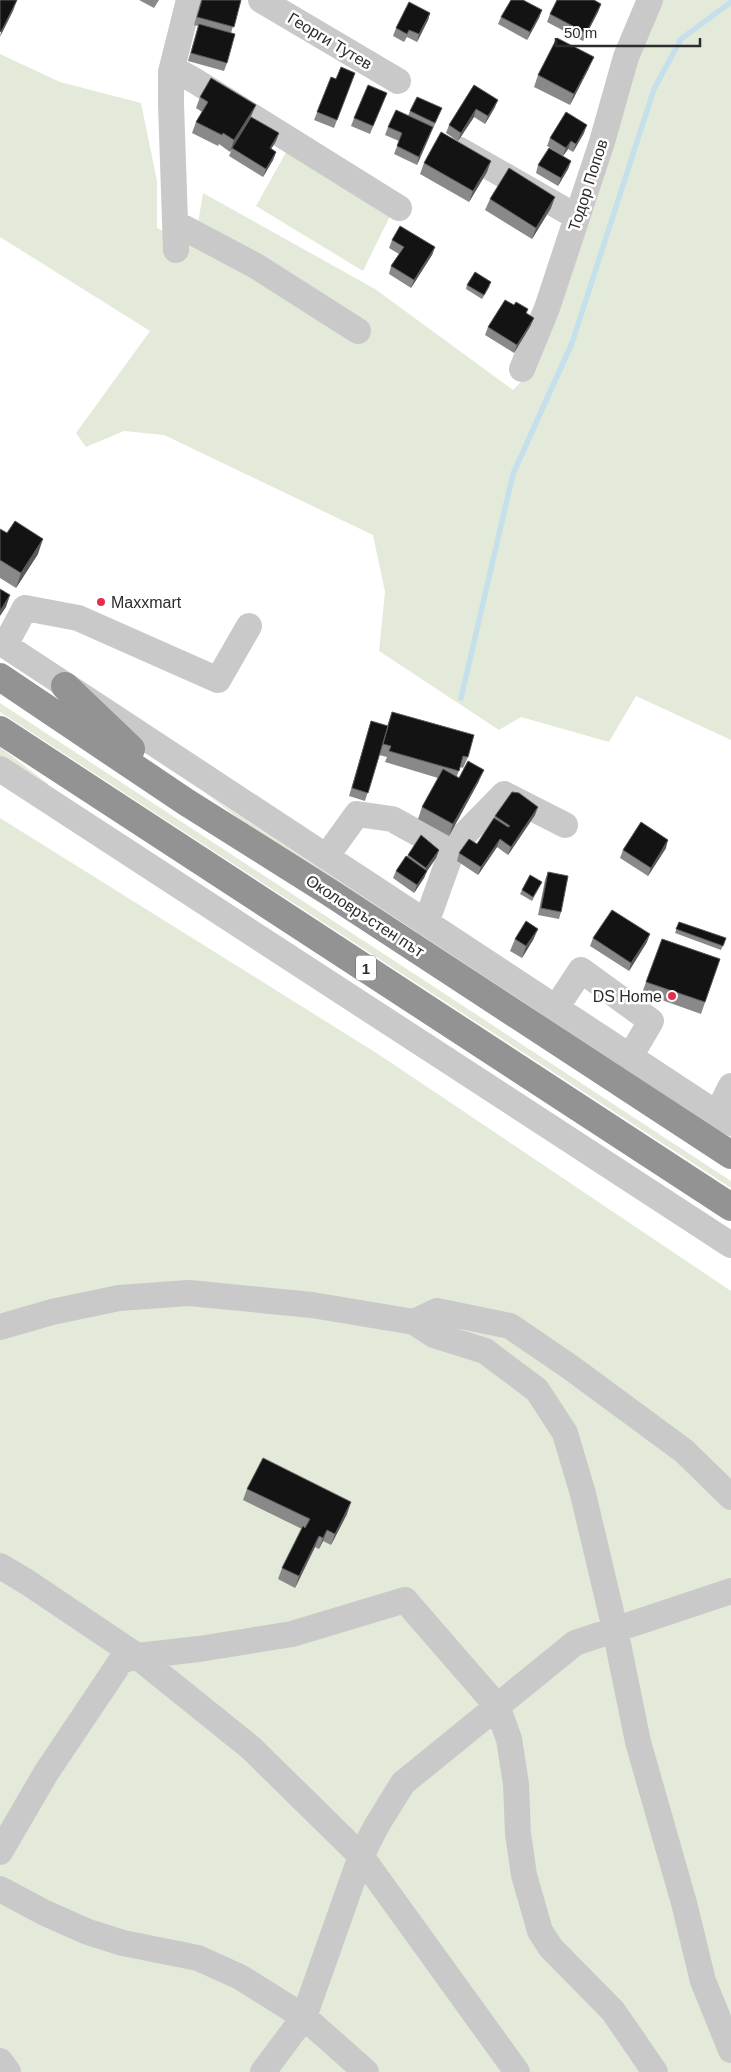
<svg xmlns="http://www.w3.org/2000/svg" width="731" height="2072" font-family="Helvetica,sans-serif">
	<style>
		.green { fill: #e4ead9 }
		.lines { fill: none; stroke-linecap: round; stroke-linejoin: round }
		.stream { stroke: #c5e0eb; stroke-width: 5.5 }
		.minor { stroke: #c9c9c9; stroke-width: 26 }
		.highway { stroke: #939393; stroke-width: 28 }
		.wall { fill: #898989 }
		.shaded-wall { fill: #5a5a5a }
		.building { fill: #131313; stroke: #5a5a5a }
		.poi-dot { fill: #e52d4c; stroke: #fff; stroke-width: 2 }
		.labels { text-anchor: middle; dominant-baseline: central; stroke-width: 5; stroke-linejoin: round; paint-order: stroke }
		.shield { fill: #fff; stroke: #6b6b6b; stroke-width: 1 }
		.shield-label { font-size: 15px; font-weight: bold; fill: #2c2c2c }
		.street-label { font-size: 16px; fill: #2c2c2c; stroke: #fff }
		.poi-label { font-size: 16px; fill: #2c2c2c; stroke: #fff; text-anchor: start }
	</style>
	<rect width="100%" height="100%" fill="#fff"/>
	<!-- green -->
	<path class="green" d="M661 0H731V740L636 696 609 742 521 717 499 730 379 651 385 592 373 535 164 435 124 431 86 447 76 433 150 331 0 237V54L60 82 141 103 157 181V228L194 247 203 193 375 289 513 390 536 367 634 59Z
		M289 147 393 210 363 271 256 206Z
		M0 703 731 1181V1188L0 712Z
		M0 747 48 784 44 788 0 760Z
		M205 793 731 1136V1144L279 849Z
		M0 818 378 1054 731 1291V2072H0Z"/>
	<g class="lines">
		<!-- stream -->
		<path class="stream" d="M461 698 513 474 572 343 654 89 681 39 731 2"/>
		<!-- minor -->
		<path class="minor" d="M261 0 398 81
			M171 72 183 74 192 79 399 208
			M458 149 577 217
			M175 223 256 266 358 331
			M176 250 171 104V72L189 0
			M522 369 547 308 602 142 626 57 650 0
			M0 642 731 1123
			M5 645 25 608 78 618 218 680 249 626
			M0 769 731 1245
			M326 857 357 814 392 819 452 852
			M426 923 454 845 504 794 565 825
			M556 1008 581 970 651 1021 630 1057
			M717 1114 731 1086
			M414 1322 434 1335 485 1351 537 1390 565 1433 583 1494 615 1629 638 1742 684 1903 703 1981 731 2050
			M0 1327 52 1312 119 1298 189 1293 312 1305 414 1322 437 1311 510 1326 570 1367 684 1451 731 1497
			M0 1566 27 1582 137 1656 250 1747 361 1856 517 2072
			M0 1852 46 1773 121 1661 137 1656 199 1649 292 1634 405 1600 497 1706 509 1739 516 1784 518 1834 524 1875 540 1931 551 1948 613 2011 655 2072
			M0 1889 45 1913 88 1932 123 1943 198 1958 240 1977 304 2017 366 2072
			M0 2061 8 2072
			M263 2072 304 2017 361 1856 377 1825 403 1783 575 1643 731 1591"/>
		<!-- highway -->
		<path class="highway" d="M0 677 186 802 329 892 731 1155
			M65 686 131 749
			M0 730 731 1207"/>
	</g>
	<!-- wall -->
	<path class="wall" d="M139 0H159L154 8Z
		M201 0H241L231 33 227 63 224 71 188 61 198 26 194 25Z
		M601 4 598 12 583 41 547 22 550 14Z
		M542 10 539 18 527 40 498 24 501 17Z
		M430 13 428 20 417 42 407 37 404 42 393 36 396 28Z
		M589 68 570 105 534 87 538 75Z
		M355 73 334 128 314 120 331 77 336 79Z
		M474 85 495 107 485 124 474 117 458 141 446 133 449 125Z
		M200 97 256 105 251 116 234 145 279 133 276 141 271 149 276 152 273 160 263 177 229 156 232 149 230 152 219 144 218 146 192 133 196 122 202 112 196 108Z
		M384 100 370 134 351 126 354 118Z
		M442 108 417 165 394 154 399 141 385 135 388 127 408 116 410 111Z
		M584 133 573 152 568 149 563 156 547 146 550 138Z
		M571 161 568 169 558 186 536 173 538 165Z
		M424 163 487 172 469 202 420 174Z
		M490 199 551 208 532 239 485 210Z
		M392 240 435 247 432 255 411 288 389 274 391 266 399 254 389 248Z
		M467 285 490 286 482 299 466 289Z
		M527 313 531 325 514 353 485 335 488 327Z
		M0 529 38 554 16 588 0 578Z
		M392 712 468 757 463 768 460 767 457 776 459 778 479 781 449 836 418 819 422 807 438 778 385 762 387 757 379 755 365 801 349 796 371 721 387 726Z
		M535 815 508 855 497 847 478 875 457 861 459 853 477 844 495 816Z
		M666 848 648 876 620 858 623 850Z
		M439 850 436 858 427 871 424 878 414 893 393 878 396 871 408 855Z
		M548 872 561 912 559 919 538 915 545 880Z
		M540 886 532 901 520 894 522 890Z
		M679 922 726 938 721 950 675 933Z
		M538 929 533 940 522 958 510 951 515 939Z
		M593 938 647 942 629 971 590 946Z
		M662 939 720 959 701 1014 642 993Z
		M247 1489 347 1514 331 1545 323 1541 319 1549 315 1547 295 1588 278 1579 282 1568 302 1529 243 1500Z"/>
	<!-- shaded-wall -->
	<path class="shaded-wall" d="M17 0 13 11 0 37 1 32Z
		M601 4 598 12 583 41 586 33Z
		M542 10 539 18 527 40 530 32Z
		M430 13 428 20 417 42 419 34Z
		M594 57 589 68 570 105 574 94Z
		M498 100 495 107 485 124 488 116Z
		M256 105 251 116 230 152 234 140Z
		M476 109 474 117 458 141 461 133Z
		M587 125 584 133 573 152 576 144Z
		M433 127 430 135 417 165 419 157Z
		M279 133 276 141 267 156 270 148Z
		M571 141 568 149 563 156 566 148Z
		M276 152 273 160 263 177 266 169Z
		M491 161 487 172 469 202 473 191Z
		M571 161 568 169 558 186 561 178Z
		M555 197 551 208 532 239 536 228Z
		M435 247 432 255 411 288 414 280Z
		M534 318 531 325 514 353 517 345Z
		M43 539 38 554 16 588 21 573Z
		M10 595 6 607 0 616V611Z
		M484 770 479 781 449 836 453 824Z
		M538 807 535 815 508 855 511 847Z
		M500 839 497 847 478 875 481 867Z
		M668 840 666 848 648 876 651 868Z
		M439 850 436 858 427 871 424 878 414 893 417 885 423 875 426 868Z
		M538 929 533 940 522 958 526 946Z
		M650 934 647 942 629 971 631 963Z
		M351 1502 347 1514 331 1545 335 1534Z
		M327 1530 323 1541 319 1549 323 1538Z
		M319 1536 315 1547 295 1588 299 1576Z"/>
	<!-- building -->
	<path class="building" d="M0 0H17L1 32 0 31Z
		M202 0H241L234 27 197 17Z
		M511 0H523L542 10 530 32 501 17Z
		M557 0H594L601 4 586 33 550 14Z
		M409 2 430 13 419 34 409 30 407 34 396 28Z
		M199 24 235 34 227 63 191 53Z
		M557 38 594 57 574 94 538 75Z
		M341 67 355 73 337 120 317 112 331 77 336 79Z
		M211 78 256 105 234 140 223 133 222 135 196 122 208 102 200 97Z
		M368 85 387 93 373 126 354 118Z
		M474 85 498 100 488 116 476 109 461 133 449 125Z
		M417 97 442 108 435 123 410 111Z
		M396 110 433 127 419 157 397 146 402 133 388 127Z
		M566 112 587 125 576 144 571 141 566 148 550 138Z
		M251 117 279 133 270 148 276 152 266 169 232 148Z
		M441 132 491 161 473 191 424 163Z
		M549 148 571 161 561 178 538 165Z
		M509 168 555 197 536 228 490 199Z
		M400 226 435 247 414 280 391 266 404 247 392 240Z
		M475 272 491 282 484 295 467 285Z
		M505 300 514 305 516 302 528 309 526 313 534 318 517 345 488 327Z
		M15 521 43 539 21 573 0 560V529L7 533Z
		M0 589 10 595 0 611Z
		M392 712 474 735 468 757 463 756 459 771 389 751 391 746 383 744Z
		M371 721 388 726 368 793 352 788Z
		M468 761 484 770 453 824 422 807 443 769 459 778Z
		M512 792 519 793 538 807 511 847 500 839 481 867 459 853 469 839 477 844 494 818 508 827 510 826 495 816Z
		M641 822 668 840 651 868 623 850Z
		M421 835 439 850 426 868 408 855Z
		M406 856 427 871 417 885 396 871Z
		M548 872 568 876 561 912 541 908Z
		M530 875 542 882 533 897 522 890Z
		M612 910 650 934 631 963 593 938Z
		M526 921 538 929 526 946 515 939Z
		M679 922 726 938 723 946 676 929Z
		M662 939 720 959 705 1002 646 982Z
		M263 1458 351 1502 335 1534 327 1530 323 1538 319 1536 299 1576 282 1568 303 1526 305 1528 310 1519 247 1489Z"/>
	<!-- markers -->
	<g class="poi-dot">
		<circle cx="101" cy="602" r="5"/>
		<circle cx="672" cy="996" r="5"/>
	</g>
	<g class="labels">
		<!-- shield labels -->
		<rect class="shield" x="356" y="955.5" width="20" height="25" rx="4"/>
		<g class="shield-label">
			<text x="366" y="968">1</text>
		</g>
		<!-- street labels -->
		<g class="street-label">
			<text transform="translate(330 41) rotate(31)">Георги Тутев</text>
			<text transform="translate(588 185) rotate(-72)">Тодор Попов</text>
			<text transform="translate(365 916) rotate(33)">Околовръстен път</text>
		</g>
		<!-- poi labels -->
		<g class="poi-label">
			<text x="111" y="602">Maxxmart</text>
			<text x="662" y="996" text-anchor="end">DS Home</text>
		</g>
	</g>
	<!-- scale -->
	<path d="M556 38v8h144v-8" fill="none" stroke="#2c2c2c" stroke-width="2.5"/>
	<text x="564" y="38" font-size="15" fill="#2c2c2c" stroke="#ffffff" stroke-width="4" paint-order="stroke">50 m</text>
</svg>
